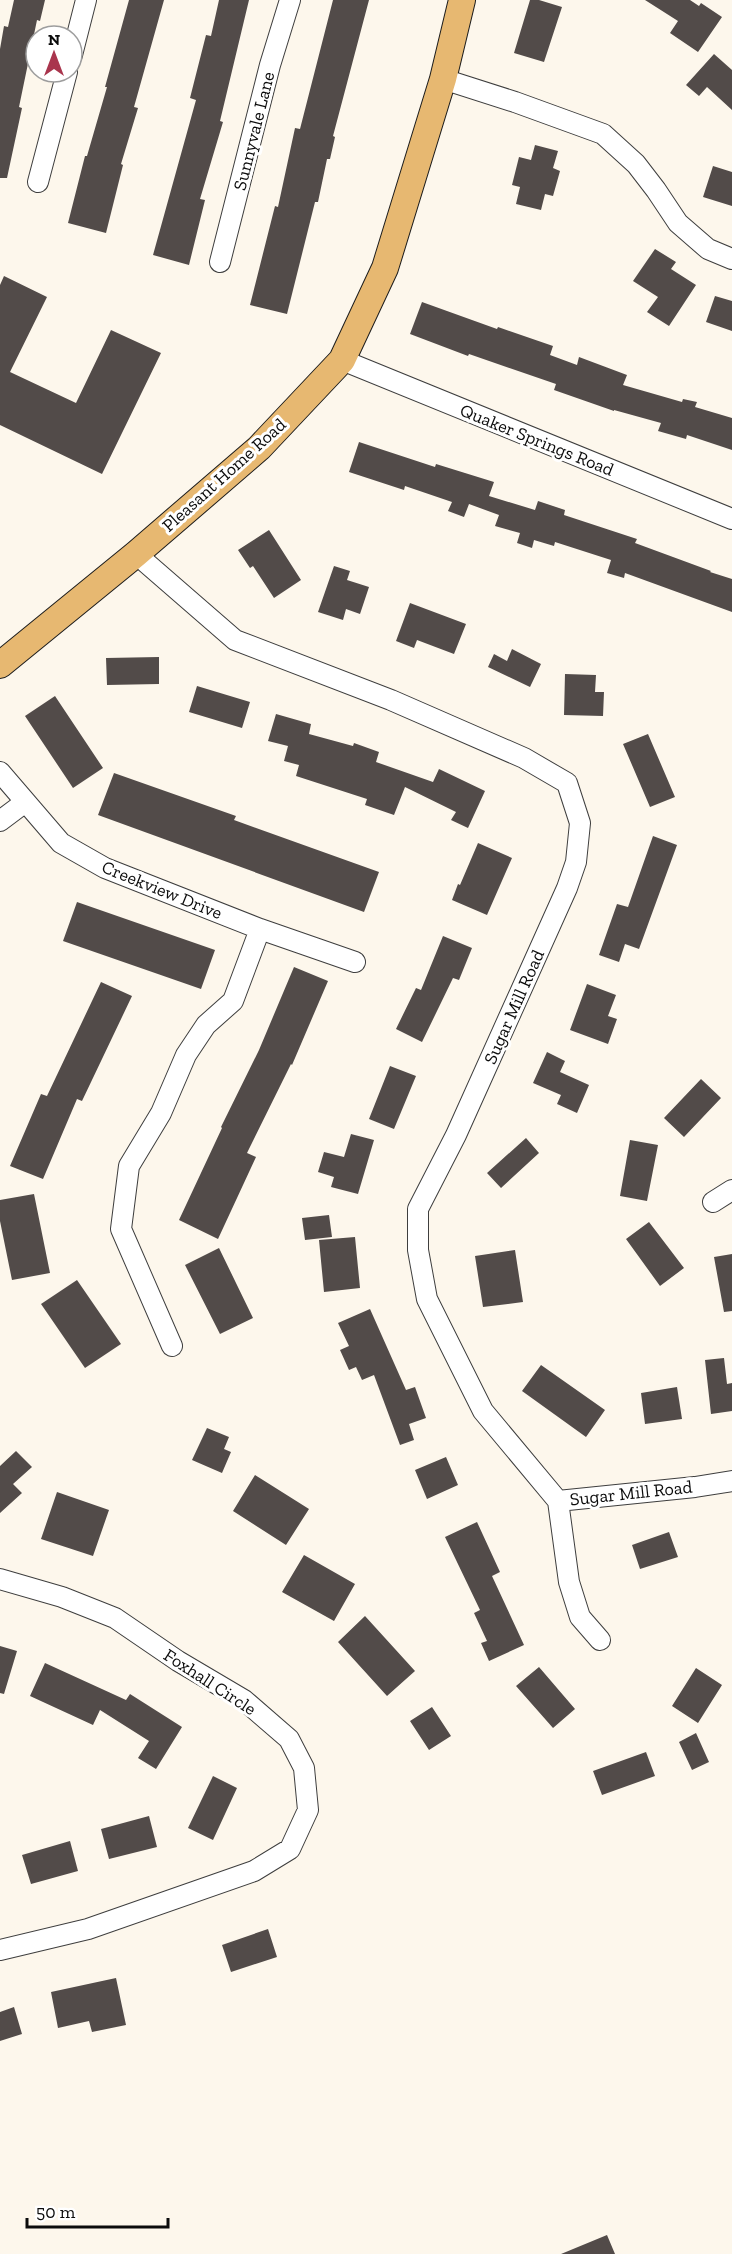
<svg xmlns="http://www.w3.org/2000/svg" width="732" height="2254" font-family="'Zilla Slab',serif">
	<style>
		.building { fill: #524b49 }
		.lines { fill: none; stroke-linecap: round; stroke-linejoin: round }
		.minor-casing { stroke: #3e3e3e; stroke-width: 22 }
		.major-casing { stroke: #1c1c1c; stroke-width: 28 }
		.minor { stroke: #fff; stroke-width: 20 }
		.major { stroke: #e7b871; stroke-width: 26 }
		.labels { text-anchor: middle; dominant-baseline: central; stroke-width: 6; stroke-linejoin: round; paint-order: stroke }
		.street-label { font-size: 18px; fill: #0b0b0b; stroke: #fff }
	</style>
	<rect width="100%" height="100%" fill="#fdf7ec"/>
	<!-- building -->
	<path class="building" d="M14 0H45L40 21 37 20 19 107 22 108 7 178H0V49L4 26 8 27Z
		M129 0H164L134 107 138 108 121 164 123 165 106 233 68 223 85 156H87L107 87H105Z
		M219 0H249L220 121 223 122 200 199 205 200 189 265 153 255 196 100 190 98 206 35 211 36Z
		M333 0H369L333 136 335 137 330 159H327L318 202H315L287 314 250 305 275 206 278 207 295 128 300 129Z
		M530 0H539L562 7 544 62 514 53Z
		M645 0H690L699 6 701 3 722 17 698 52 670 33 678 21Z
		M714 54 732 70V110L707 87 699 96 686 85Z
		M535 145 558 151 553 168 560 171 553 196 545 194 541 210 516 204 520 187 512 185 519 157 531 160Z
		M713 166 732 172V206L703 197Z
		M655 249 676 262 671 269 696 285 669 326 647 312 658 297 633 281Z
		M4 276 47 297 10 372 76 403 111 330 161 353 102 474 0 425V285Z
		M715 296 732 301V331L706 322Z
		M422 302 497 329 498 327 553 346 550 355 577 365 579 357 627 375 623 385 682 402 683 399 697 402 695 407 732 418V450L687 435 686 439 658 431 661 423 614 410V411L554 390 556 384 469 354 468 356 410 334Z
		M359 442 435 467 436 464 494 482 489 496 535 510 538 501 565 510 564 515 637 539 635 543 711 571 710 572 732 579V612L625 573 624 578 607 573 611 560 555 542 554 546 534 540 532 548 517 543 520 533 495 526 499 515 469 504 464 517 448 511 452 502 405 486 404 490 349 472Z
		M269 530 301 580 274 598 253 566 250 568 238 550Z
		M334 566 350 571 347 580 369 587 360 614 346 609 343 620 318 612Z
		M410 603 466 624 454 654 417 640 414 648 396 641Z
		M512 649 541 664 530 687 488 667 494 654 507 661Z
		M159 657V684L107 685 106 658Z
		M565 674 596 675 595 692H604L603 716 564 715Z
		M197 686 250 702 242 728 189 712Z
		M55 696 103 768 73 788 25 716Z
		M276 714 311 724 309 734 353 746 354 743 379 752 376 762 433 782 439 769 485 791 468 828 451 820 456 812 405 787 394 815 365 805 367 799 296 776 299 765 284 761 288 746 268 741Z
		M648 734 675 797 650 807 623 744Z
		M114 773 236 816 234 820 379 872 364 912 98 815Z
		M653 836 677 845 639 949 625 944 619 962 599 955 617 904 628 907Z
		M478 843 512 858 487 915 452 900 458 884 460 885Z
		M77 902 215 950 201 989 63 941Z
		M443 936 472 948 459 980 453 978 422 1042 396 1029 416 988 421 990Z
		M294 967 328 981 292 1065 291 1064 247 1153 256 1157 218 1239 179 1220 222 1128 221 1127 259 1050Z
		M101 982 132 996 82 1101 77 1099 43 1179 10 1166 41 1094 47 1096Z
		M587 984 616 995 608 1016 617 1019 608 1044 570 1030Z
		M547 1052 565 1061 560 1072 589 1085 577 1113 557 1104 561 1095 533 1083Z
		M390 1066 416 1076 394 1129 369 1119Z
		M701 1079 721 1098 684 1137 664 1118Z
		M351 1134 374 1140 358 1194 331 1187 334 1177 318 1172 324 1152 344 1157Z
		M526 1138 539 1153 501 1188 487 1173Z
		M630 1140 658 1145 647 1201 620 1196Z
		M34 1194 50 1273 12 1280 0 1221V1200Z
		M329 1215 332 1237 305 1240 302 1218Z
		M649 1222 684 1268 660 1286 626 1239Z
		M355 1237 360 1288 324 1292 319 1240Z
		M219 1248 253 1318 220 1334 185 1265Z
		M515 1250 523 1302 483 1307 475 1256Z
		M732 1254V1311L724 1312 714 1257Z
		M77 1280 121 1344 85 1368 41 1304Z
		M370 1309 406 1390 415 1387 426 1418 409 1424 414 1440 400 1445 374 1375 362 1380 356 1367 349 1370 340 1350 349 1346 338 1323Z
		M724 1358 727 1384 732 1383V1411L711 1414 705 1360Z
		M541 1365 605 1410 586 1437 522 1391Z
		M677 1387 682 1419 645 1424 641 1393Z
		M207 1428 229 1437 224 1449 231 1452 222 1473 192 1460Z
		M16 1451 32 1467 13 1484 22 1493 0 1513V1466Z
		M446 1457 458 1485 427 1499 415 1470Z
		M255 1475 309 1509 286 1545 233 1511Z
		M57 1492 109 1510 93 1556 41 1539Z
		M477 1522 500 1572 492 1576 524 1645 489 1661 481 1643 487 1641 474 1613 480 1610 445 1537Z
		M669 1532 678 1557 640 1569 632 1545Z
		M304 1555 355 1584 334 1621 282 1592Z
		M365 1616 415 1671 387 1696 338 1642Z
		M0 1646 17 1651 4 1694 0 1693Z
		M45 1663 126 1700 130 1694 182 1727 156 1769 138 1758 149 1741 100 1710 93 1725 30 1696Z
		M539 1667 575 1709 553 1728 516 1686Z
		M696 1668 722 1685 698 1723 672 1706Z
		M432 1707 451 1736 429 1750 410 1721Z
		M696 1733 709 1762 692 1770 679 1742Z
		M646 1752 655 1776 602 1795 593 1771Z
		M213 1776 237 1788 213 1840 188 1828Z
		M149 1816 157 1847 109 1859 101 1829Z
		M70 1841 78 1871 31 1884 22 1855Z
		M268 1929 277 1957 231 1972 222 1945Z
		M116 1978 126 2025 92 2032 89 2021 58 2028 51 1992Z
		M14 2007 22 2034 0 2041V2012Z
		M607 2235 615 2254H561Z"/>
	<g class="lines">
		<defs>
			<path id="minor" d="M72 55 86 0
				M443 79 515 102 603 134 636 164 656 190 678 223 708 249 732 259
				M38 182 67 72
				M220 262 270 65 290 0
				M342 360 732 519
				M136 554 235 640 391 700 524 758 567 783 580 823 576 862 567 888 456 1135 418 1209V1250L427 1299 483 1411 558 1501 695 1487 732 1481
				M0 772 61 843 105 868 260 929 355 962
				M0 821 24 803
				M713 1202 732 1190
				M172 1346 121 1229 129 1166 161 1113 186 1055 206 1025 233 1001 260 929
				M558 1501 569 1582 580 1617 600 1640
				M0 1579 62 1597 115 1618 178 1661 244 1700 289 1739 304 1768 308 1810 290 1849 254 1871 88 1929 0 1950"/>
			<path id="major" d="M0 665 136 554 259 448 342 360 385 268 443 79 462 0"/>
		</defs>
		<!-- minor casing -->
		<use href="#minor" class="minor-casing"/>
		<!-- major casing -->
		<use href="#major" class="major-casing"/>
		<!-- minor -->
		<use href="#minor" class="minor"/>
		<!-- major -->
		<use href="#major" class="major"/>
	</g>
	<g class="labels">
		<!-- street labels -->
		<g class="street-label">
			<text transform="translate(254 131) rotate(-76)">Sunnyvale Lane</text>
			<text transform="translate(537 440) rotate(22)">Quaker Springs Road</text>
			<text transform="translate(224 475) rotate(-42)">Pleasant Home Road</text>
			<text transform="translate(162 890) rotate(22)">Creekview Drive</text>
			<text transform="translate(514 1007) rotate(-66)">Sugar Mill Road</text>
			<text transform="translate(631 1493) rotate(-6)">Sugar Mill Road</text>
			<text transform="translate(210 1682) rotate(33)">Foxhall Circle</text>
		</g>
	</g>
	<!-- north arrow -->
	<g transform="translate(54 54)"><circle r="28" fill="#ffffff" stroke="#9d9d9d" stroke-width="1.5"/>
	<path d="M0-4.5L10 22L0 15L-10 22Z" fill="#a9354d"/>
	<text y="-9" font-size="16" font-weight="bold" text-anchor="middle" fill="#0b0b0b">N</text>
	</g>
	<!-- scale -->
	<path d="M27 2218v9h141v-9" fill="none" stroke="#0b0b0b" stroke-width="3"/>
	<text x="36" y="2218" font-size="18" fill="#0b0b0b" stroke="#ffffff" stroke-width="4.5" paint-order="stroke">50 m</text>
</svg>
